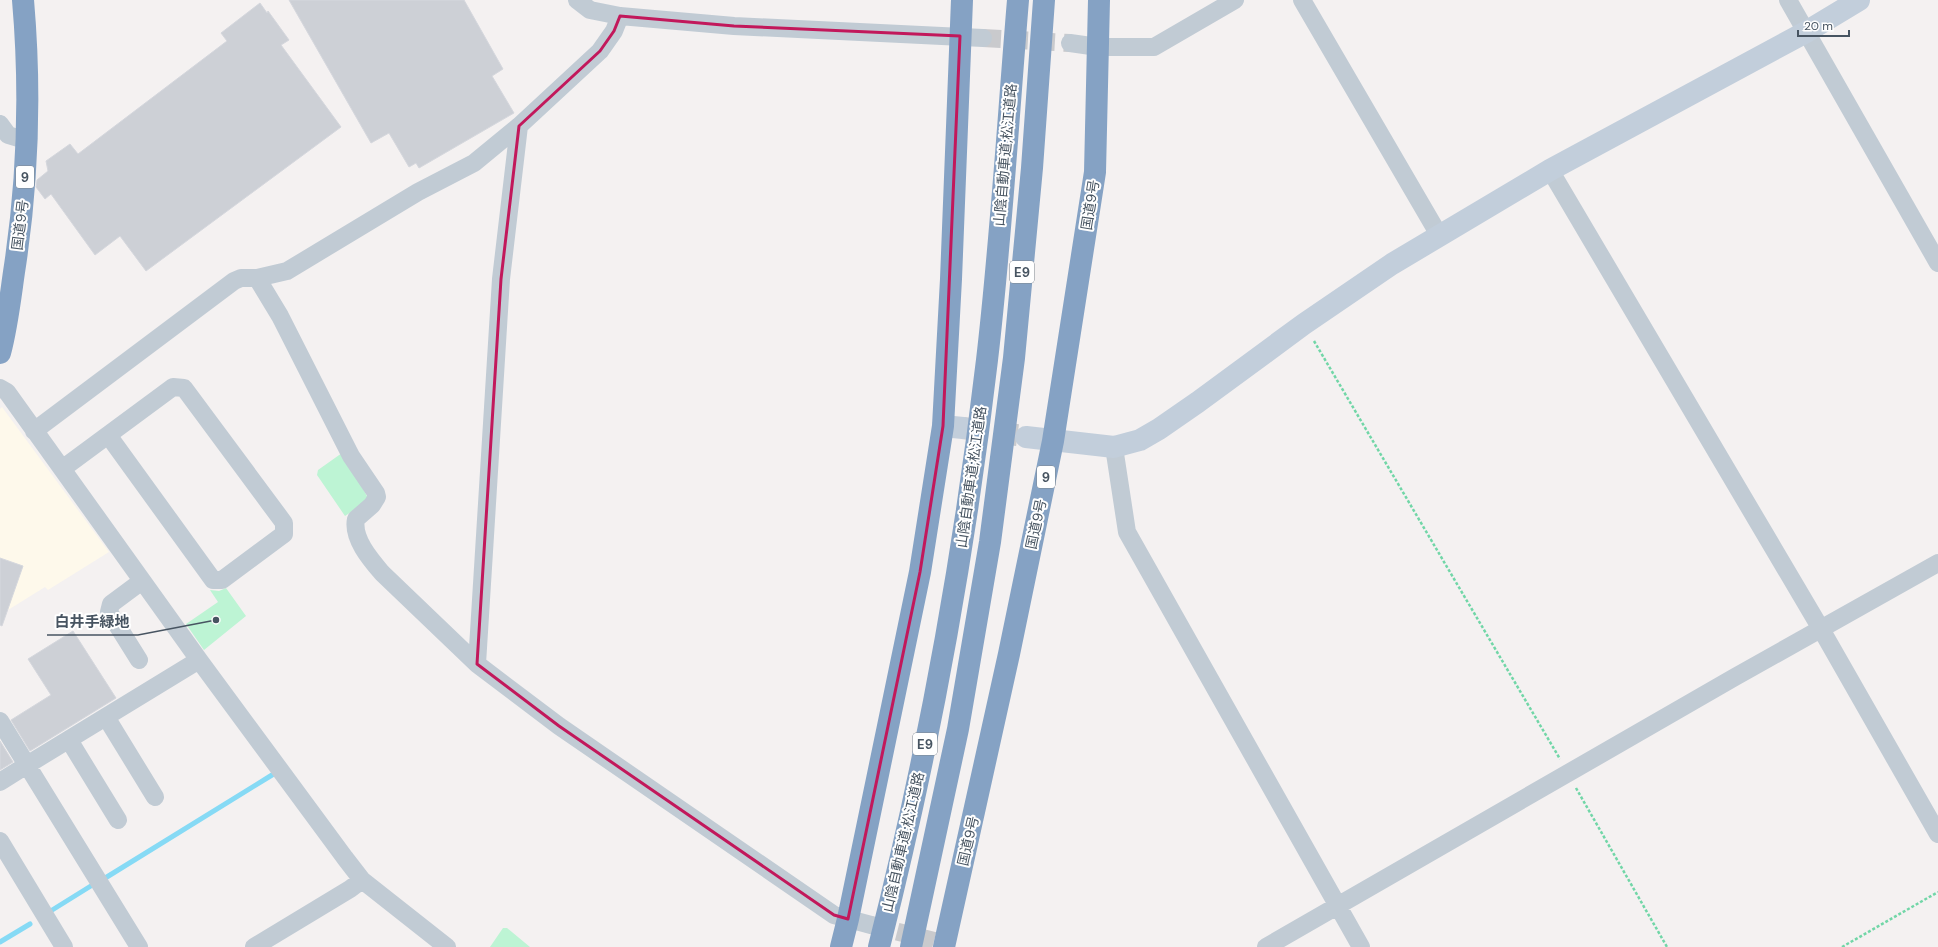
<svg xmlns="http://www.w3.org/2000/svg" width="1938" height="947" font-family="'DM Sans','Noto Sans JP',sans-serif">
	<style>
		.commercial { fill: #fef9eb }
		.green { fill: #bdf4d4 }
		.lines { fill: none; stroke-linecap: round; stroke-linejoin: round }
		.stream { stroke: #86daf5; stroke-width: 5 }
		.building { fill: #cdd0d6; stroke: #d5d7dd }
		.street-tunnel { stroke: #c9cacd; stroke-width: 18; stroke-dasharray: 18 9; stroke-linecap: butt }
		.secondary-tunnel { stroke: #c9cacd; stroke-width: 22; stroke-dasharray: 22 11; stroke-linecap: butt }
		.path { stroke: #71d6a7; stroke-width: 2.5; stroke-dasharray: 3 2; stroke-linecap: butt }
		.street { stroke: #c1cbd4; stroke-width: 18 }
		.secondary { stroke: #c2cedb; stroke-width: 22 }
		.highway { stroke: #85a2c4; stroke-width: 22 }
		.marked { fill: none; stroke: #c2185b; stroke-width: 3; stroke-linejoin: round }
		.labels { text-anchor: middle; dominant-baseline: central; stroke-width: 4; stroke-linejoin: round; paint-order: stroke }
		.shield { fill: #fff; stroke: #7e8790; stroke-width: 1 }
		.shield-label { font-size: 13px; font-weight: bold; fill: #475461 }
		.street-label { font-size: 14px; fill: #475461; stroke: #fff }
		.leader { fill: none; stroke: #475461; stroke-width: 1.5 }
		.callout-dot { fill: #475461; stroke: #fff; stroke-width: 1.5 }
		.callout-label { font-size: 15px; text-anchor: middle; font-weight: bold; fill: #475461; stroke: #fff; stroke-width: 4; stroke-linejoin: round; paint-order: stroke }
	</style>
	<rect width="100%" height="100%" fill="#f4f1f1"/>
	<!-- commercial -->
	<path class="commercial" d="M2 407 109 552 48 590 45 587 0 615V409Z"/>
	<!-- green -->
	<path class="green" d="M342 453H344L369 500 345 516 317 475 318 470Z
		M226 588 246 616 204 650 186 624 218 602 210 590 219 591Z
		M503 928H507L530 947H490Z"/>
	<g class="lines">
		<!-- stream -->
		<path class="stream" d="M102 880 272 775
			M49 912 94 884
			M0 942 30 924"/>
	</g>
	<!-- building -->
	<path class="building" d="M289 0H464L503 69 492 76 514 113 419 168 416 163 409 167 389 133 371 143Z
		M260 3 267 13 268 11 289 40 281 45 341 127 146 271 120 236 95 255 51 194 45 199 36 187 37 180 48 171 46 161 70 144 78 154 227 41 221 33Z
		M0 558 23 566 2 626 0 625Z
		M73 631 116 698 30 751 11 720 51 695 28 659Z
		M0 741 13 762 0 770Z"/>
	<g class="lines">
		<!-- street-tunnel -->
		<path class="street-tunnel" d="M983 38 1070 43
			M871 925 934 941"/>
		<!-- secondary-tunnel -->
		<path class="secondary-tunnel" d="M963 428 1024 436"/>
		<!-- path -->
		<path class="path" d="M1314 341 1560 759
			M1576 788 1667 947
			M1842 947 1938 892"/>
		<!-- street -->
		<path class="street" d="M577 0 590 10 620 16 734 26 983 38
			M1302 0 1439 235
			M1788 0 1938 263
			M1070 43 1098 47H1154L1235 0
			M0 124 8 135 28 141
			M1550 170 1821 629 1938 834
			M257 278 280 316 351 456 376 493 377 497 372 505 356 519C352 538 370 559 382 573L477 664 559 726 834 915 871 925
			M0 388 7 392 199 660 345 858 362 880 447 947
			M34 431 234 281 241 278H257L287 271 418 192 474 163 519 126 600 51 614 31 620 16
			M1114 447 1127 532 1361 947
			M62 469 173 387 184 388 284 523V534L222 580H213L108 435
			M139 660 109 612 111 604 142 581
			M477 664 501 279 519 126
			M106 717 155 797
			M0 721 27 765 0 782
			M69 740 118 820
			M0 841 64 947
			M139 947 27 765 199 660
			M254 947 350 889 362 880
			M1266 947 1735 677 1938 563"/>
		<!-- secondary -->
		<path class="secondary" d="M943 426 963 428
			M1026 437 1114 447 1140 440 1159 429 1198 402 1304 324 1392 264 1550 170 1806 32 1859 0"/>
		<!-- highway -->
		<path class="highway" d="M0 353C7 327 10 300 14 272 28 182 31 92 23 0
			M841 947 848 919 920 572 943 426 951 279 962 0
			M879 947C928 754 964 557 987 360 1001 241 1008 120 1018 0
			M911 947 958 729 990 542 1014 358 1032 168 1044 0
			M944 947 1009 654 1053 441 1095 172 1099 0"/>
	</g>
	<!-- marked area -->
	<path class="marked" d="M620 16 734 26 960 36 943 426 920 572 848 919 834 915 559 726 477 664 501 279 519 126 600 51 614 31Z"/>
	<g class="labels">
		<!-- shield labels -->
		<g class="shield">
			<rect x="16" y="166" width="18" height="22" rx="3"/>
			<rect x="1010" y="261" width="24" height="22" rx="3"/>
			<rect x="1037" y="466" width="18" height="22" rx="3"/>
			<rect x="913" y="733" width="24" height="22" rx="3"/>
		</g>
		<g class="shield-label">
			<text x="25" y="177">9</text>
			<text x="1022" y="272">E9</text>
			<text x="1046" y="477">9</text>
			<text x="925" y="744">E9</text>
		</g>
		<!-- street labels -->
		<g class="street-label">
			<text transform="translate(1005 155) rotate(-85)">山陰自動車道;松江道路</text>
			<text transform="translate(1090 205) rotate(-81)">国道9号</text>
			<text transform="translate(20 225) rotate(-83)">国道9号</text>
			<text transform="translate(971 477) rotate(-82)">山陰自動車道;松江道路</text>
			<text transform="translate(1036 524) rotate(-78)">国道9号</text>
			<text transform="translate(968 841) rotate(-77)">国道9号</text>
			<text transform="translate(903 842) rotate(-77)">山陰自動車道;松江道路</text>
		</g>
	</g>
	<!-- callouts -->
	<path class="leader" d="M216 620L138 635H47"/>
	<circle class="callout-dot" cx="216" cy="620" r="4"/>
	<g class="callout-label">
		<text x="92" y="627">白井手緑地</text>
	</g>
	<!-- scale -->
	<path d="M1798 30v6h51v-6" fill="none" stroke="#475461" stroke-width="2"/>
	<text x="1804" y="30" font-size="12" fill="#475461" stroke="#ffffff" stroke-width="3" paint-order="stroke">20 m</text>
</svg>
